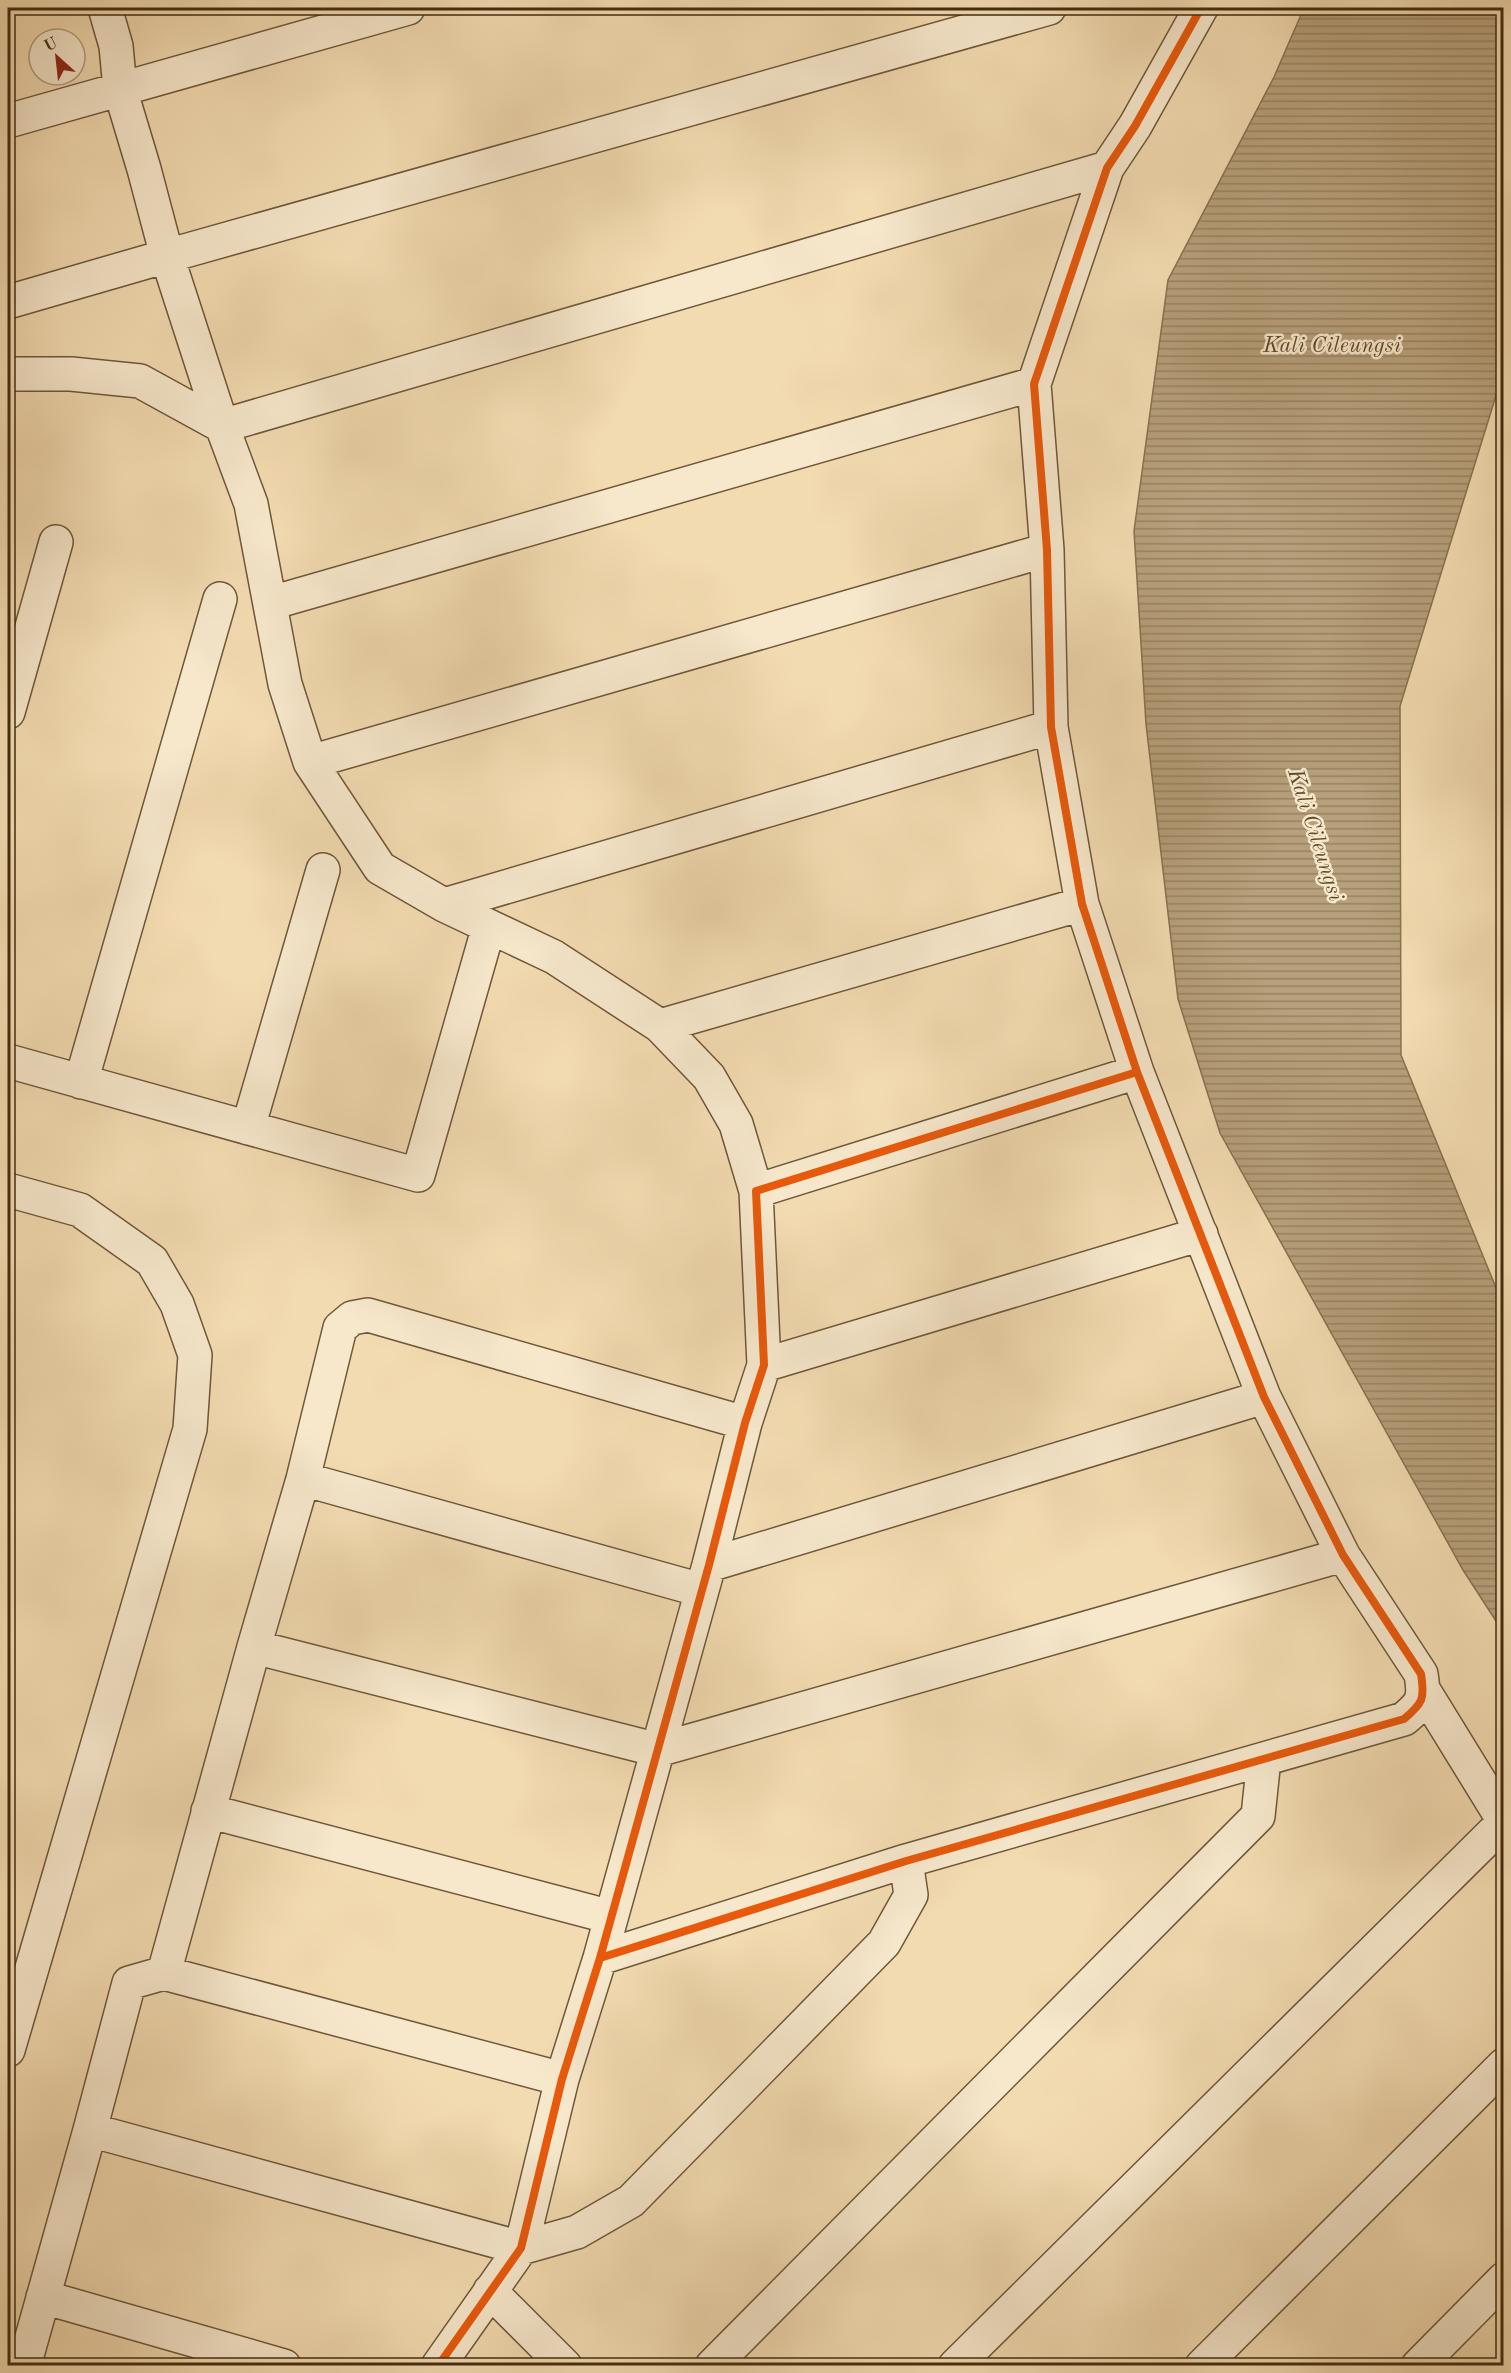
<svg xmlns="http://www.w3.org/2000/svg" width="1511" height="2373" font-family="'Old Standard TT',serif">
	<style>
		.water { fill: url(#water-rules); stroke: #887251; stroke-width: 1.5 }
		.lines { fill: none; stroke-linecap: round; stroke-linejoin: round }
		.street-casing { stroke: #6e5839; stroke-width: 36 }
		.street { stroke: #f7e8cc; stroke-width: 33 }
		.cycleway-casing { stroke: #f7e8cc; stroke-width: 11 }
		.cycleway { stroke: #e8590c; stroke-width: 8 }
		.labels { text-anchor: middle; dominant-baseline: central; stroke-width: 5; stroke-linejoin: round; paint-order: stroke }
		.water-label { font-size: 22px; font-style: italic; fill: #5f4a2c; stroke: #f7e8cc }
	</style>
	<defs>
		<pattern id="water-rules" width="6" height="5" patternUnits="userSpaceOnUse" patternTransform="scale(1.5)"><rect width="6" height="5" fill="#b7a07b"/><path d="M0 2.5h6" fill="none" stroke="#968363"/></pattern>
	</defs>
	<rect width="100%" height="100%" fill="#f3dbb1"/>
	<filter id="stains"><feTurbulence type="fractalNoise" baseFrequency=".00333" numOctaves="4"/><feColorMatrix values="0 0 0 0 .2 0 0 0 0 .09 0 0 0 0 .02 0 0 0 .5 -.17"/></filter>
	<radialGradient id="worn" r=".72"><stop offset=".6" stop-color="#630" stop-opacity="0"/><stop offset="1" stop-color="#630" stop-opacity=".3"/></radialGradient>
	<!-- water -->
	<path class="water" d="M1304 8H1503V373L1400 706 1401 1055 1503 1305V1632L1463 1570 1220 1133 1178 999 1146 724 1134 531 1168 280 1274 77Z"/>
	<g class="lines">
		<defs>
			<path id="street" d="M105 8 116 46 120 89 144 169 167 256 1049 8
				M8 121 408 8
				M8 302 167 256 222 426 251 504 285 684 310 762 380 868 444 905 554 957 660 1026 709 1077 736 1124 756 1191
				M8 374H71L140 381 222 426 1107 168
				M271 603 1034 384
				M8 712 56 542
				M310 762 1047 550
				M444 905 1051 727
				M660 1026 1082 904
				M8 1061 418 1175 489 926
				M81 1082 220 599
				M248 1128 323 870
				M8 1190 80 1210 152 1261 177 1304 195 1355 190 1429 8 2050
				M764 1365 1201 1234
				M303 1479 701 1590
				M709 1565 1264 1397
				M254 1647 658 1750 1343 1555
				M1424 1691 1504 1821
				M208 1811 611 1917
				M600 1958 906 1861 1404 1719C1423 1703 1425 1699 1421 1674L1343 1555 1264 1397 1137 1072
				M164 1973 562 2079
				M90 2130 521 2248 577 2232 631 2201 884 1943 911 1895 906 1861
				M490 2291 565 2366
				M43 2297 284 2366
				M24 2366 90 2130 129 1983 164 1973 254 1647 303 1479 340 1328 352 1318 368 1315 745 1423
				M438 2366 521 2248 562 2079 600 1958 709 1565 745 1423 764 1365 756 1191 1137 1072 1082 904 1051 727 1047 550 1034 384 1107 168 1135 126 1201 8
				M712 2366 1258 1816 1264 1759
				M955 2366 1504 1822
				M1202 2366 1504 2065
				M1418 2366 1504 2279"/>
		</defs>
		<!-- street casing -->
		<use href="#street" class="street-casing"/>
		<!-- street -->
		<use href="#street" class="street"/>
		<defs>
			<path id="cycleway" d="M600 1958 906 1861 1404 1719C1423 1703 1425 1699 1421 1674L1343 1555 1264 1397 1137 1072
				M438 2366 521 2248 562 2079 600 1958 709 1565 745 1423 764 1365 756 1191 1137 1072 1082 904 1051 727 1047 550 1034 384 1107 168 1135 126 1201 8"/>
		</defs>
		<!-- cycleway casing -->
		<use href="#cycleway" class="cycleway-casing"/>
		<!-- cycleway -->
		<use href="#cycleway" class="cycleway"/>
	</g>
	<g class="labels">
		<!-- water labels -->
		<g class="water-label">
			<text x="1332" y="346">Kali Cileungsi</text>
			<text transform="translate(1315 835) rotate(72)">Kali Cileungsi</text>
		</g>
	</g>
	<!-- margin -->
	<rect width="1511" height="2373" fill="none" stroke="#f3dbb1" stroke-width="30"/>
	<rect x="9" y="9" width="1493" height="2355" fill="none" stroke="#422d11" stroke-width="3"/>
	<rect x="15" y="15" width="1481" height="2343" fill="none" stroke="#422d11" stroke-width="1.5"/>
	<!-- north arrow -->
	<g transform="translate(57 57) rotate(333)"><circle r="28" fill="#f7e8cc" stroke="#af9d81" stroke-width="1.5"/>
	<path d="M0-4.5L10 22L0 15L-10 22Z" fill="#8f2418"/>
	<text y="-9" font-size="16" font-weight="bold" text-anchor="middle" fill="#422d11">U</text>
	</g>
	<rect width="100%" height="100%" filter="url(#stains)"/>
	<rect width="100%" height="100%" fill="url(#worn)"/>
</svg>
